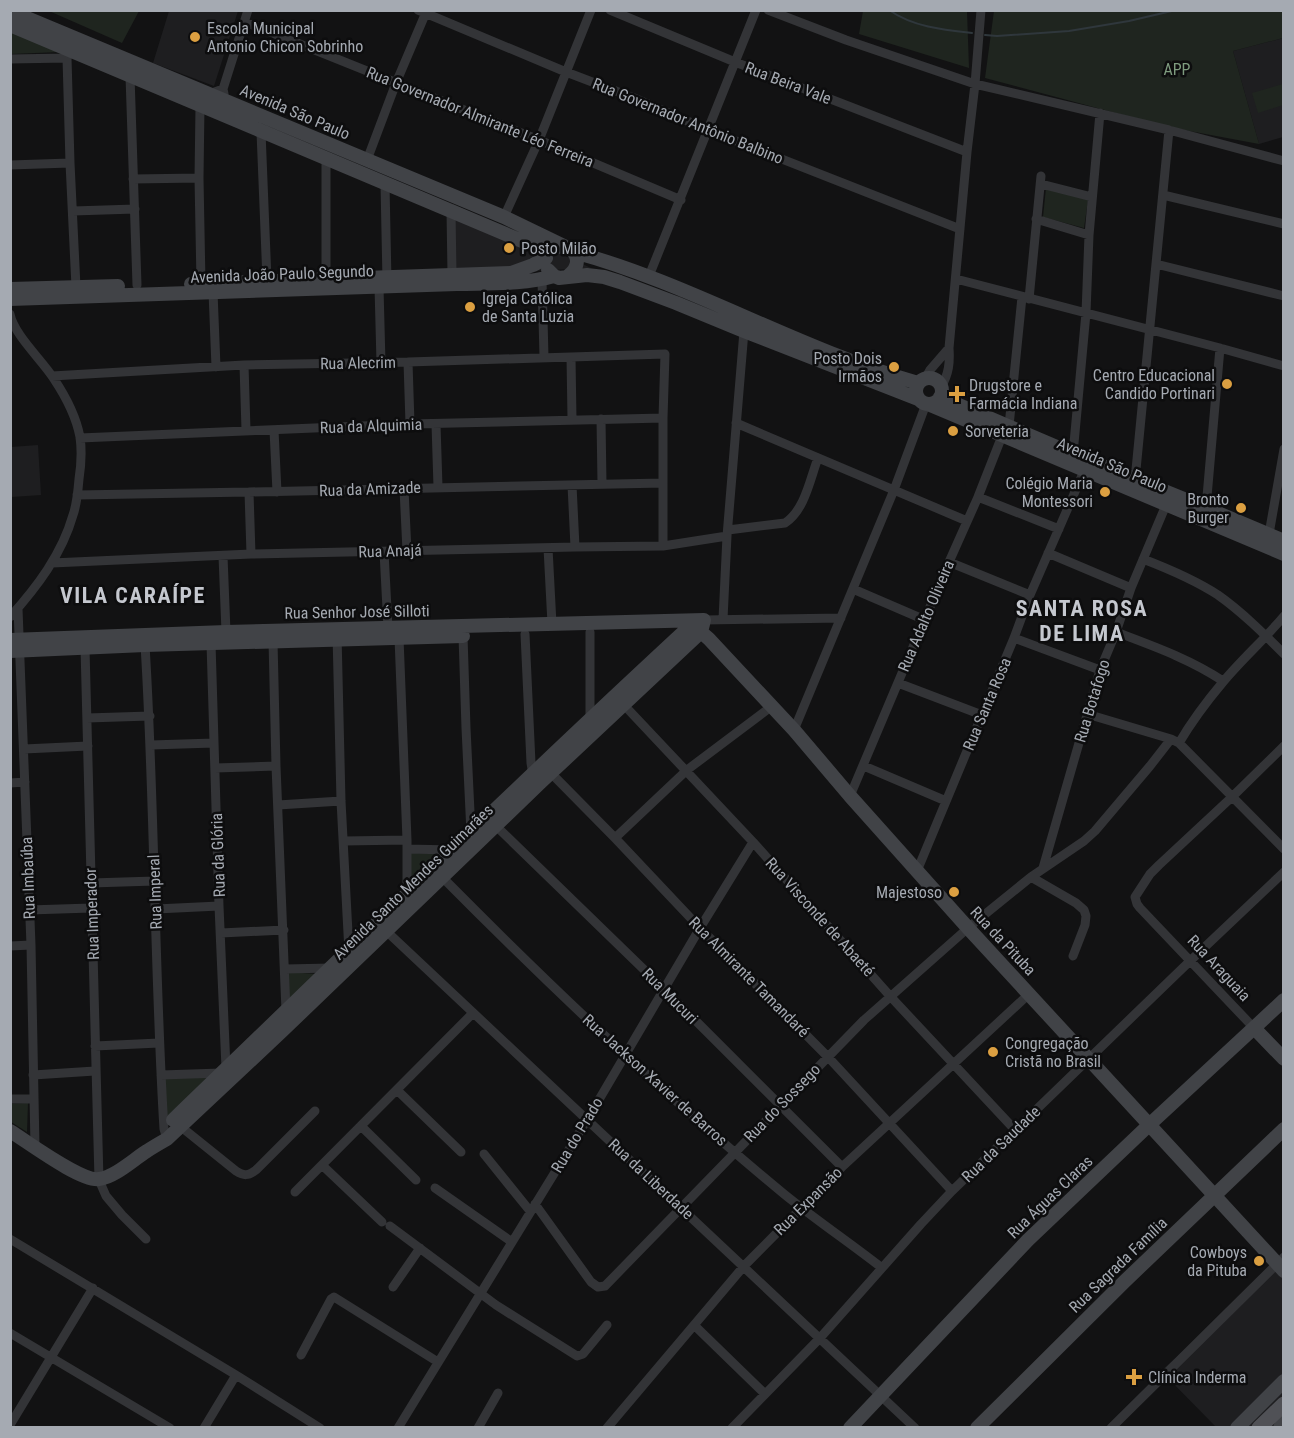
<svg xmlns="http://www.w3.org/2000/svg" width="1294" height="1438" font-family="'Roboto Condensed',sans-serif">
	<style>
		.built { fill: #1e1e20 }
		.green { fill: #1f251f }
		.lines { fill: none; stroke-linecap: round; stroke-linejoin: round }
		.stream { stroke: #2f373c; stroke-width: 2 }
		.street { stroke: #333437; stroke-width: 9 }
		.secondary { stroke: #414347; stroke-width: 14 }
		.primary { stroke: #505156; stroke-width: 15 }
		.poi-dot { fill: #db9f41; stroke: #0d0d0e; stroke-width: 2 }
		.labels { text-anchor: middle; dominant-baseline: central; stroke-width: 5; stroke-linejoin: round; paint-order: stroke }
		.poi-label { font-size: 16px; fill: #a5aab2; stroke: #0d0d0e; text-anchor: start }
		.park-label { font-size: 16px; fill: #7e9b7e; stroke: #0d0d0e }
		.street-label { font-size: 16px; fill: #a5aab2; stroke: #0d0d0e }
		.district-label { font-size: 22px; font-weight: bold; letter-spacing: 1.5px; fill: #c5c8cf; stroke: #0d0d0e }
	</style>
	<rect width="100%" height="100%" fill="#121213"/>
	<!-- built -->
	<path class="built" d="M169 11H238L214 86 153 63Z
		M1283 38V137L1259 144 1233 51Z
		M453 204 591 268 453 275Z
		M38 445 41 495 11 497V447Z
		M1283 1262V1427H1216L1161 1371Z"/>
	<!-- green -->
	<path class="green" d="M49 11 139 10V11L122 43Z
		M863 11H967L969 68 859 34Z
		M994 11H1283V38L1233 51 1259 144 1168 127 985 78Z
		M11 32 60 52 11 54Z
		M1283 84V105L1258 113 1252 93Z
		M1046 188 1088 200 1084 228 1043 217Z
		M411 853 442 854 411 886Z
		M288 972 317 974 289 1000Z
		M209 1076 167 1121 164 1078Z
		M28 1103 27 1132 11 1122 10 1104Z"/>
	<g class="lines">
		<!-- stream -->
		<path class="stream" d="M889 10C913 27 944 30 972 33
			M985 35 997 36 1069 31 1129 21 1176 10"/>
		<!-- street -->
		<path class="street" d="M418 10 566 72 634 98 708 130 960 229
			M610 10 735 62 967 152
			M768 10 846 40 975 84 1169 130 1284 161
			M245 22 539 140 681 200
			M71 50 67 58 70 163 76 287
			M10 59 67 58
			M130 76 137 285
			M224 94 223 89 248 10
			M261 132 267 280
			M326 159V279
			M367 160 396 83 427 10
			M10 165 70 163
			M133 179 199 178
			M385 184 387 281
			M1041 184 1092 197
			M1163 195 1284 224
			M73 211 135 209
			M451 211 452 274
			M504 217 539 140 591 10
			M1036 219 1089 235
			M1156 264 1284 296
			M649 276 756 10
			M956 279 1220 348 1284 366
			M542 280 544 357
			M201 283 199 178 200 106 209 94 223 89
			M379 287 381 363
			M213 292 216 367
			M1029 299 1041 176
			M10 314C14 335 43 361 54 379 66 397 76 416 80 437 82 451 81 466 79 479 78 491 77 504 73 515 62 554 37 587 10 617
			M571 357 572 419
			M408 362 410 424
			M244 365 246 430
			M52 376 244 365 408 362 665 354 663 418V546
			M925 379 930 370 949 348
			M941 387C949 374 950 362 949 348L967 152 975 84 981 10
			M601 419 602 484
			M736 423 967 521
			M436 424 438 487
			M1009 426 1022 297
			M274 430 277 492
			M80 438 410 424 663 418
			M1073 454 1086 313 1089 235 1100 113
			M1135 480 1169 130
			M572 485 575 547
			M404 489 407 551
			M249 492 251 554
			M77 495 249 492 663 483
			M978 497 1059 529
			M1206 508 1220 348
			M728 530 785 523C805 510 810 479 818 458
			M1269 534 1284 449
			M548 548 552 624
			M384 552 388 628
			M1048 553 1131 588
			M223 556 226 632
			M1143 559C1169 569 1195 580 1218 595 1242 612 1263 633 1284 654
			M949 562 1030 595
			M52 563 251 554 575 547 663 546 727 536
			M853 589 925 620
			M18 609 31 945 35 1147
			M723 619 727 536 744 331
			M704 620 841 618
			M1116 632C1153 646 1190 659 1223 681
			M337 634 341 801 349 952
			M525 634 531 763 532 769 535 776
			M463 636 466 728 471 833
			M399 638 407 840V895
			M1014 638 1100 670
			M273 641 276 766 286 1011
			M211 643 219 906 226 1068
			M145 645C155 806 154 968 164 1129L167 1139
			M85 648 99 1180 106 1196 122 1215 146 1239
			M898 683 982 715
			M624 705 753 842 890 996 1015 1130
			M1087 714 1171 739 1179 743 1284 849
			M87 718 150 716
			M590 719V632
			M794 730 894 490 926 404
			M1179 743C1192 721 1207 701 1223 682 1242 659 1265 639 1284 616
			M151 745 214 743
			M24 749 88 746
			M864 766 946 801
			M215 768 276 766
			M547 769 615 838 700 928 828 1057 952 1191
			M10 783 25 782
			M850 796 949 562 978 497 1002 436
			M278 805 341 801
			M496 826 664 989 842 1167
			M615 838 687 770 772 706
			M344 841 407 840
			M407 849 453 850
			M1043 868 1100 670 1116 632 1131 588 1166 505
			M917 871 1014 638 1030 595 1084 471
			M442 877C551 987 664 1095 784 1194 816 1220 850 1243 882 1268
			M1031 877 1076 903 1084 910 1086 916 1085 925 1073 956
			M91 883 155 881
			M156 909 219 906
			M29 910 91 908
			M383 928 915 1428
			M221 933 284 930
			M10 946 31 945
			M285 969 331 968
			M1254 1028 1140 908 1137 904 1135 897 1150 874 1159 865 1232 797 1284 746
			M95 1046 159 1043
			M33 1075 95 1071
			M161 1075 221 1073
			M397 1090 461 1152
			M10 1099H34
			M180 1126 236 1171C244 1176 248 1176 256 1170L315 1111
			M361 1126 416 1180
			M484 1154 530 1211
			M322 1165 382 1222
			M435 1188 512 1242
			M295 1192 473 1013
			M535 1204 591 1282 598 1287 605 1286 864 1020 968 928 1031 877 1084 841 1095 831 1150 766 1171 739
			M390 1226 496 1305 577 1356 583 1354 607 1325
			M10 1239 236 1375 320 1428
			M393 1287 420 1248
			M694 1325 765 1394
			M10 1333 170 1428
			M301 1355 331 1299 334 1297 438 1362
			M10 1425 93 1288
			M204 1428 236 1375
			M398 1428 587 1120 700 928 753 842
			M478 1428 498 1393
			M607 1428 744 1266 842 1167 1029 994
			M732 1428 820 1338 921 1224 952 1191 1190 961 1284 872
			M1111 1428 1284 1257"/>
		<!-- secondary -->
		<path class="secondary" d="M10 11 504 217 564 246
			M10 25 534 246 546 256
			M555 247C576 244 585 263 568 276
			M574 252C692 284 799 350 918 383
			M548 270 554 276 559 278 587 275 604 277 620 282 676 303 744 331 918 399
			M191 284 511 273 533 265 546 258
			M10 289 118 286
			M10 299 457 284C489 283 523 285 554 276
			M916 391a13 13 0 1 1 26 0a13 13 0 1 1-26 0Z
			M940 397 1073 454 1206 508 1284 541
			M928 404 1284 554
			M692 630 701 632 709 639 794 730 850 796 968 928 1284 1271
			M10 640 226 632 704 620 701 632 541 782 282 1031 167 1139C160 1143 153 1147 147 1151 134 1159 115 1177 99 1179 81 1182 28 1142 10 1131
			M10 651 145 645 463 636
			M1254 1028 1284 1059
			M173 1120C343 956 513 790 687 629L694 621
			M850 1428 1028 1240 1149 1125 1284 1000
			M977 1428 1125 1281 1284 1129
			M1237 1428 1284 1381
			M1280 1428 1284 1418"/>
		<!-- primary -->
		<path class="primary" d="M1259 1428 1284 1404"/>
	</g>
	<!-- markers -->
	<g class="poi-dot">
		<circle cx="195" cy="37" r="6"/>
		<circle cx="509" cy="248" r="6"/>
		<circle cx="470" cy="307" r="6"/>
		<circle cx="894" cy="367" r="6"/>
		<circle cx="1227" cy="384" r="6"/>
		<path d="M954 385h6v6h6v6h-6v6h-6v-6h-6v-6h6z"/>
		<circle cx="953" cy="431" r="6"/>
		<circle cx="1105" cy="492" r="6"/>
		<circle cx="1241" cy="508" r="6"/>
		<circle cx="954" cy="892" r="6"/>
		<circle cx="993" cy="1052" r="6"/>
		<circle cx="1259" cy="1261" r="6"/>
		<path d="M1131 1368h6v6h6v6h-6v6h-6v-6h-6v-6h6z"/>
	</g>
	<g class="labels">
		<!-- poi labels -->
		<g class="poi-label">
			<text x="207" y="28">Escola Municipal<tspan x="207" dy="18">Antonio Chicon Sobrinho</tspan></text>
			<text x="521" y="248">Posto Milão</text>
			<text x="482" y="298">Igreja Católica<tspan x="482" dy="18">de Santa Luzia</tspan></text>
			<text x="882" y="358" text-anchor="end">Posto Dois<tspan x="882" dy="18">Irmãos</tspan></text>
			<text x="1215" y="375" text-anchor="end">Centro Educacional<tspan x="1215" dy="18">Candido Portinari</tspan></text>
			<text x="969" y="385">Drugstore e<tspan x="969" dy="18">Farmácia Indiana</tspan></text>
			<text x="965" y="431">Sorveteria</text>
			<text x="1093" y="483" text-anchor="end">Colégio Maria<tspan x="1093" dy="18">Montessori</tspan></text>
			<text x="1229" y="499" text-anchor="end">Bronto<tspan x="1229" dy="18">Burger</tspan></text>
			<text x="942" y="892" text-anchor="end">Majestoso</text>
			<text x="1005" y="1043">Congregação<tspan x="1005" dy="18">Cristã no Brasil</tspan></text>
			<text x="1247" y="1252" text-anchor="end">Cowboys<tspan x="1247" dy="18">da Pituba</tspan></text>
			<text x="1148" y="1377">Clínica Inderma</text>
		</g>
		<!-- park labels -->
		<g class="park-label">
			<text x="1177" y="69">APP</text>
		</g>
		<!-- street labels -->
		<g class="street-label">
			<text transform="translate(788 83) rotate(21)">Rua Beira Vale</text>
			<text transform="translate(295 112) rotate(23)">Avenida São Paulo</text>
			<text transform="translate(480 117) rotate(22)">Rua Governador Almirante Léo Ferreira</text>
			<text transform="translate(688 121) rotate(22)">Rua Governador Antônio Balbino</text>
			<text transform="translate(282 274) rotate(-2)">Avenida João Paulo Segundo</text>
			<text transform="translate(358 363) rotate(-1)">Rua Alecrim</text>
			<text transform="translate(371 426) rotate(-2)">Rua da Alquimia</text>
			<text transform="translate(1112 465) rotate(23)">Avenida São Paulo</text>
			<text transform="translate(370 489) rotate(-2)">Rua da Amizade</text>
			<text transform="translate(390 551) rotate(-2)">Rua Anajá</text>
			<text transform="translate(357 612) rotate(-1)">Rua Senhor José Silloti</text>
			<text transform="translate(926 616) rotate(-67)">Rua Adalto Oliveira</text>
			<text transform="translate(1092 701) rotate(-73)">Rua Botafogo</text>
			<text transform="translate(987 704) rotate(-67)">Rua Santa Rosa</text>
			<text transform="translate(218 855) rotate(-92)">Rua da Glória</text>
			<text transform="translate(28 878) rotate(-92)">Rua Imbaúba</text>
			<text transform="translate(413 882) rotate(-44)">Avenida Santo Mendes Guimarães</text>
			<text transform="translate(155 892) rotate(-92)">Rua Imperal</text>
			<text transform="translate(92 914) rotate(-92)">Rua Imperador</text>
			<text transform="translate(820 917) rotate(48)">Rua Visconde de Abaeté</text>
			<text transform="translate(1003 941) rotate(47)">Rua da Pituba</text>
			<text transform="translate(1219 968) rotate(47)">Rua Araguaia</text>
			<text transform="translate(749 977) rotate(45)">Rua Almirante Tamandaré</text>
			<text transform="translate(670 996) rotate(45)">Rua Mucuri</text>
			<text transform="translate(655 1080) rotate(42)">Rua Jackson Xavier de Barros</text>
			<text transform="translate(782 1103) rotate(-46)">Rua do Sossego</text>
			<text transform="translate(577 1135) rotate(-59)">Rua do Prado</text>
			<text transform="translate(1001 1144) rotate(-44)">Rua da Saudade</text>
			<text transform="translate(651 1179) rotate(43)">Rua da Liberdade</text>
			<text transform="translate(1050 1197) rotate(-44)">Rua Águas Claras</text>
			<text transform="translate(808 1201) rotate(-45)">Rua Expansão</text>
			<text transform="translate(1118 1265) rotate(-44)">Rua Sagrada Família</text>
		</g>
		<!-- district labels -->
		<g class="district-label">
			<text x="133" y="595">VILA CARAÍPE</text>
			<text x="1082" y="608">SANTA ROSA<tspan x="1082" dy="25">DE LIMA</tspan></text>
		</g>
	</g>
	<!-- border -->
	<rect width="1294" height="1438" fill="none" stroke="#a5aab2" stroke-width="24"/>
</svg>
